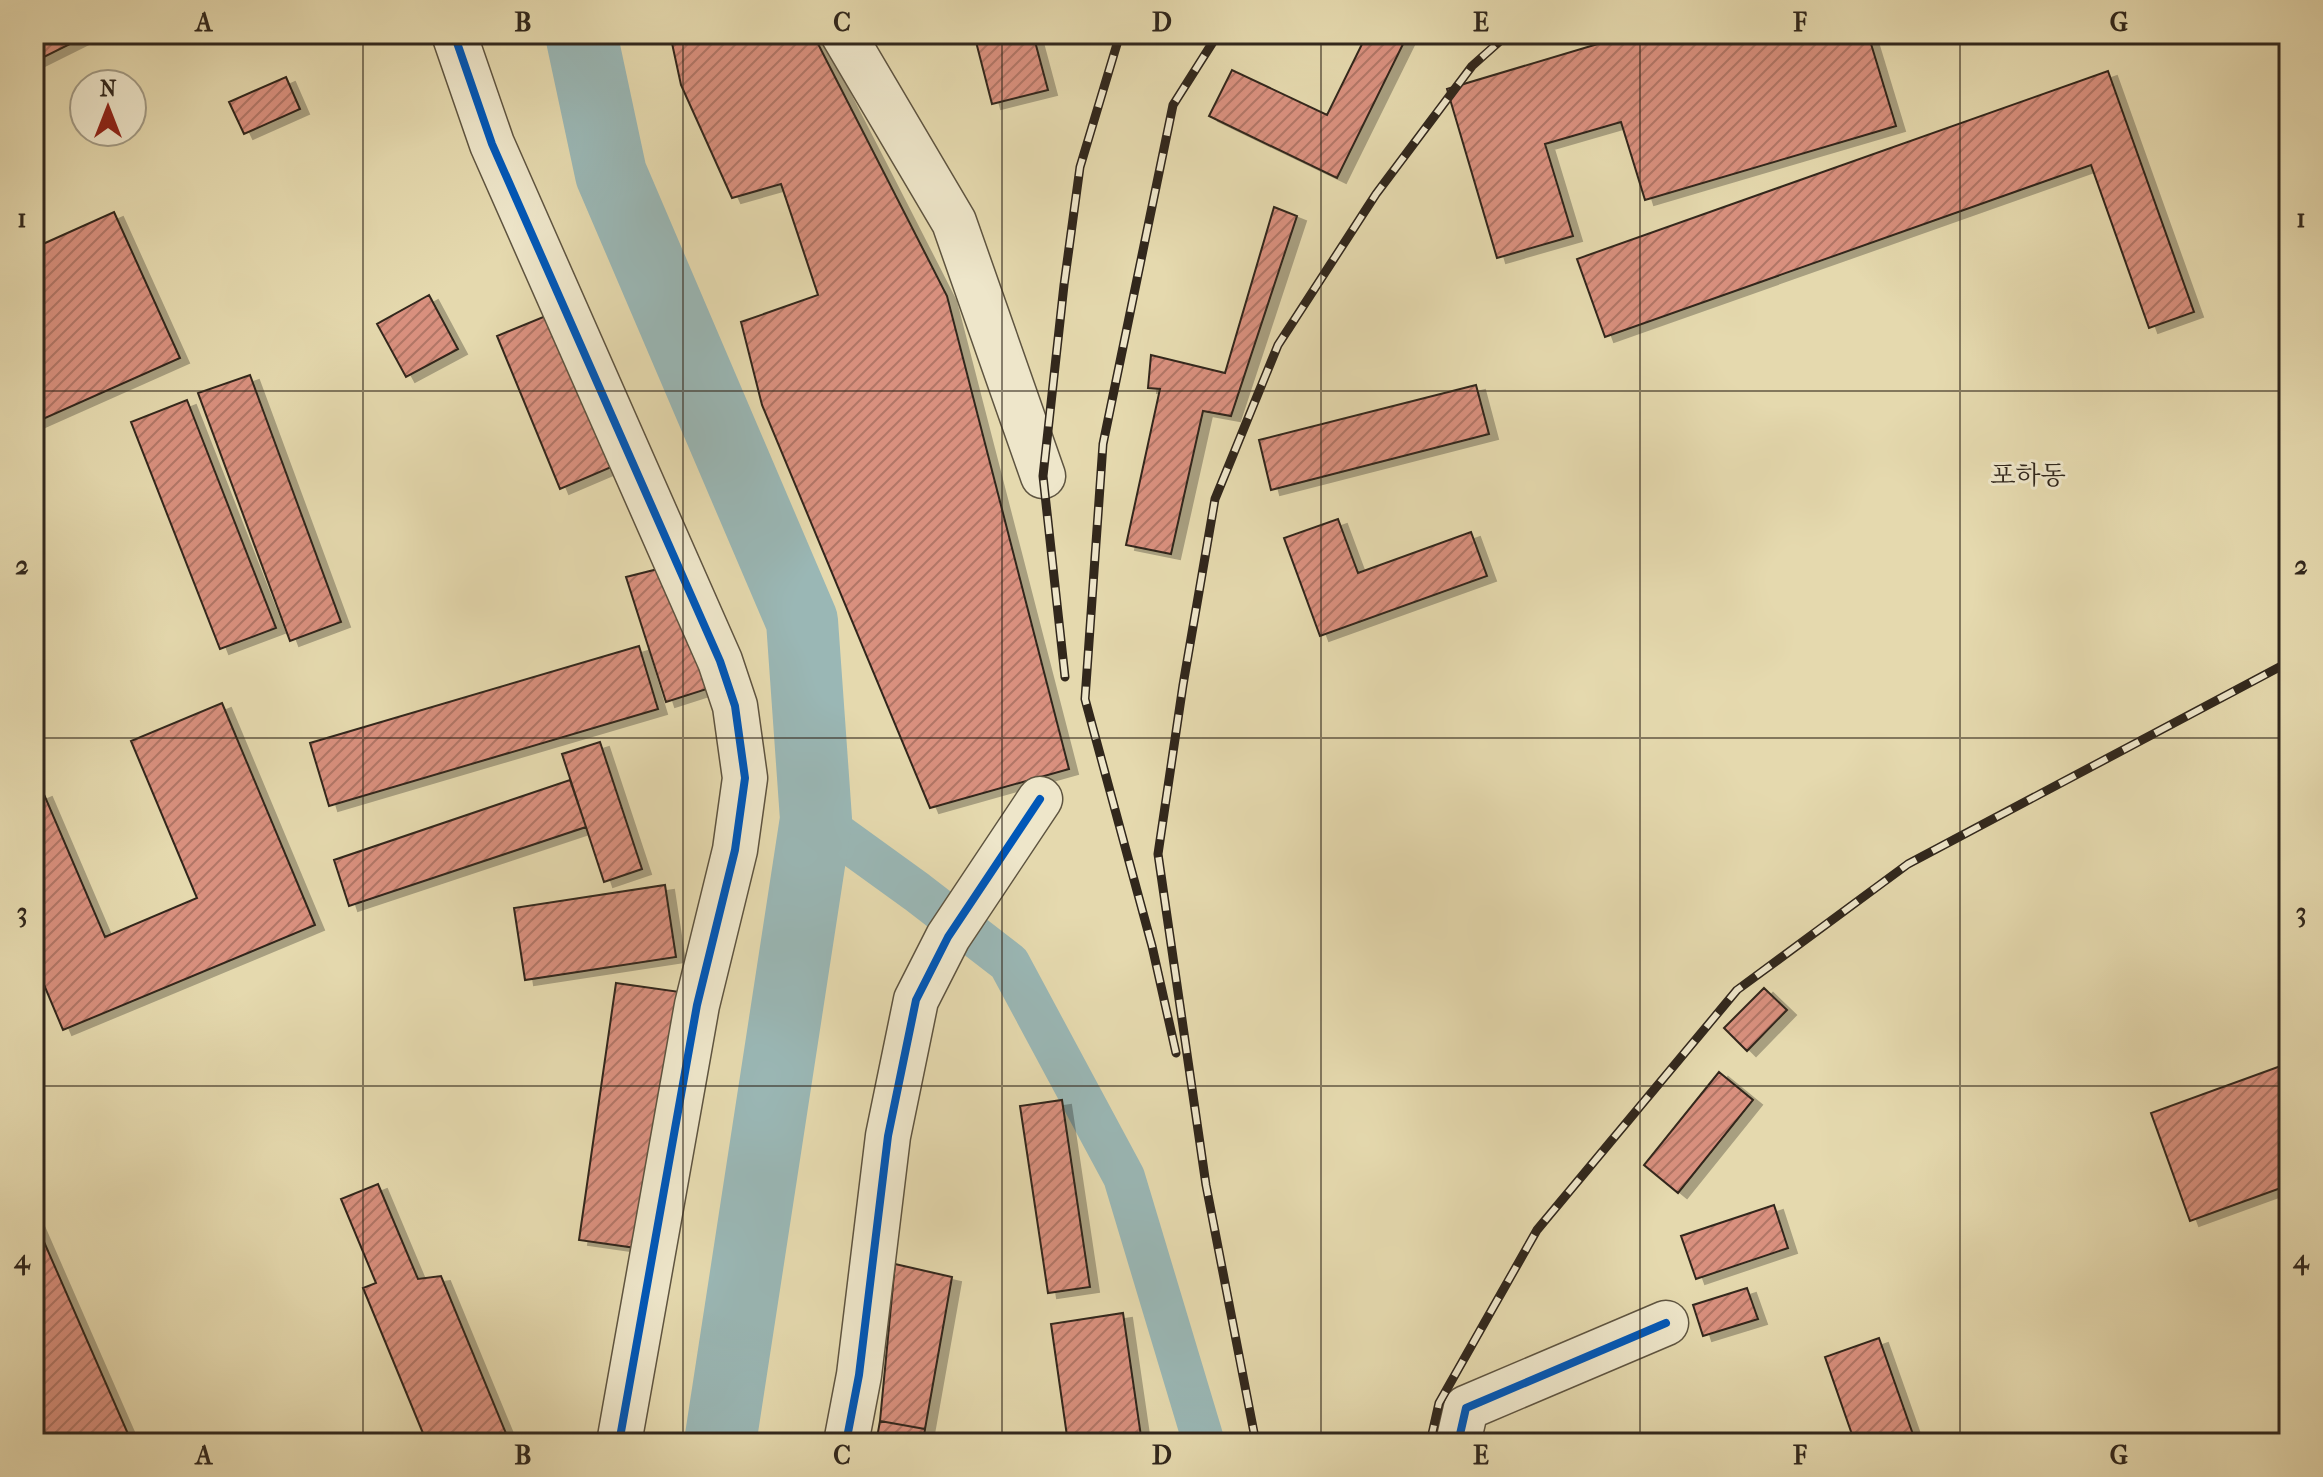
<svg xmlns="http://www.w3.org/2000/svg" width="2323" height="1477" font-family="'IM FELL French Canon','Noto Serif KR',serif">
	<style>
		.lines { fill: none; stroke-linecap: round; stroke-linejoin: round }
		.canal { stroke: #9ab7b5; stroke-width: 42 }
		.river { stroke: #9ab7b5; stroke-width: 72 }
		.building { fill: url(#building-hatch); stroke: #31271c; stroke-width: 2; filter: url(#shadow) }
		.minor-casing { stroke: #5e5440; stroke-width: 47 }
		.minor { stroke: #eee6ca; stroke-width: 44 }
		.rail-casing { stroke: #31271c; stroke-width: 9 }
		.rail { stroke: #eee6ca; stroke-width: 6; stroke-dasharray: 18; stroke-linecap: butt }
		.cycleway-casing { stroke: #eee6ca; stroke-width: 13 }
		.cycleway { stroke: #0057b8; stroke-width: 8 }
		.grid { fill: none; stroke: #31271c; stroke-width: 2; stroke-opacity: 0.55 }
		.labels { text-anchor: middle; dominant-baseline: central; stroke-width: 6; stroke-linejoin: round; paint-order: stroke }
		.quarter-label { font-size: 26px; fill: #31271c; stroke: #eee6ca }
		.neatline { fill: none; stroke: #31271c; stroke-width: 3 }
		.grid-label { font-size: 26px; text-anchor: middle; font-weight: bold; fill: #31271c }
	</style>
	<defs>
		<pattern id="building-hatch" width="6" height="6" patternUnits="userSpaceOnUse" patternTransform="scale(2)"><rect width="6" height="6" fill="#d9907e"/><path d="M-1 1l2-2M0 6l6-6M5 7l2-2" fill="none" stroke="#b17666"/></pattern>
		<filter id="shadow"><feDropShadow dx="9" dy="5" stdDeviation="0" flood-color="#0004"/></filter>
	</defs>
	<rect width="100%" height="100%" fill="#e5d9ae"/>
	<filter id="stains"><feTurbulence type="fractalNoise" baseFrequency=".0025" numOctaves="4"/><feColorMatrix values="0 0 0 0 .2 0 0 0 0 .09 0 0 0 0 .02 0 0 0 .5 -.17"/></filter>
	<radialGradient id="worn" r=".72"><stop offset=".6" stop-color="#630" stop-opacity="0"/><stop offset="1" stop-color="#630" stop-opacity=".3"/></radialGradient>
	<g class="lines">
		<!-- canal -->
		<path class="canal" d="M816 819 917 892 1009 963 1124 1177 1204 1443"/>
		<!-- river -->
		<path class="river" d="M581 34 611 174 802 621 816 819 720 1443"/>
	</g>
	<!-- building -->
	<path class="building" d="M34 34H78L80 39 34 62Z
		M670 34H813L947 296 1069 769 930 808 762 405 741 322 818 295 781 184 732 198 681 85Z
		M974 34H1033L1048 90 992 104Z
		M1367 34H1408L1337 178 1209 116 1232 70 1327 115Z
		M1599 34H1868L1896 126 1645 200 1621 122 1545 144 1573 236 1497 258 1447 89 1601 43Z
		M2108 71 2194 312 2149 328 2091 165 1605 337 1577 259Z
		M286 77 300 109 244 134 229 102Z
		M1274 207 1297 216 1231 416 1203 411 1171 554 1126 545 1160 389 1148 388 1151 355 1225 373Z
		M114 212 180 358 34 423V248Z
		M429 295 458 349 406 377 377 324Z
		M553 313 616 465 560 489 497 336Z
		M250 375 341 622 290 641 198 393Z
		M1476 385 1489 434 1271 490 1259 440Z
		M187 400 276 628 220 649 131 422Z
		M1338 519 1358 573 1471 532 1487 576 1320 636 1284 538Z
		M658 569 710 688 666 702 626 577Z
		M639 646 658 709 329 806 310 743Z
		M222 703 315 925 63 1030 34 961V796L43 792 105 937 197 898 131 741Z
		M600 742 642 869 604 882 562 754Z
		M570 780 586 827 349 906 334 860Z
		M665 885 676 957 525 980 514 908Z
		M616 983 680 992 643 1249 579 1240Z
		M1764 988 1787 1010 1747 1051 1724 1028Z
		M2289 1063V1185L2190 1221 2151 1113Z
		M1719 1072 1753 1100 1678 1193 1644 1165Z
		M1062 1100 1090 1287 1048 1293 1020 1106Z
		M378 1184 418 1279 441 1276 510 1443H427L363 1288 376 1283 341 1199Z
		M1774 1205 1788 1248 1696 1279 1681 1236Z
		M34 1219 132 1443H34Z
		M895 1264 952 1277 925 1429 880 1421Z
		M1747 1288 1758 1319 1703 1336 1693 1305Z
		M1123 1313 1142 1443H1068L1051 1324Z
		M1879 1338 1916 1443H1855L1825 1357Z
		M880 1421 925 1429 923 1443H876Z"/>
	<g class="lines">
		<defs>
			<path id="minor" d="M454 34 492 144 720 661 735 706 745 778 735 850 697 1005 619 1443
				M843 34 954 222 1043 476
				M846 1443 859 1375 888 1136 916 1000 948 937 1040 799
				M1458 1443 1466 1408 1666 1323"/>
		</defs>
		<!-- minor casing -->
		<use href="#minor" class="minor-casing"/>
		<!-- minor -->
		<use href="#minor" class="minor"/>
		<defs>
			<path id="rail" d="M1065 677 1043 476 1064 285 1080 167 1120 34
				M1176 1053 1152 946 1085 699 1103 444 1173 105 1218 34
				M1256 1443 1206 1185 1158 854 1183 685 1215 499 1278 345 1376 194 1472 66 1508 34
				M1430 1443 1439 1403 1537 1230 1737 990 1908 864 2289 662"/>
		</defs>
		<!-- rail casing -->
		<use href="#rail" class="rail-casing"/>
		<!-- rail -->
		<use href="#rail" class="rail"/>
		<defs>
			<path id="cycleway" d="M454 34 492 144 720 661 735 706 745 778 735 850 697 1005 619 1443
				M846 1443 859 1375 888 1136 916 1000 948 937 1040 799
				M1458 1443 1466 1408 1666 1323"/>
		</defs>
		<!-- cycleway casing -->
		<use href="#cycleway" class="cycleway-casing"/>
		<!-- cycleway -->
		<use href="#cycleway" class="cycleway"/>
	</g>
	<!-- grid -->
	<path class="grid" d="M363 34V1443M683 34V1443M1002 34V1443M1321 34V1443M1640 34V1443M1960 34V1443M34 391H2289M34 738H2289M34 1086H2289"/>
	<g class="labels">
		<!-- quarter labels -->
		<g class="quarter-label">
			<text x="2028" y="475">포하동</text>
		</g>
	</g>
	<!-- margin -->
	<rect width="2323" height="1477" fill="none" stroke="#e5d9ae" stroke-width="88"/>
	<!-- north arrow -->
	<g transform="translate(108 108)"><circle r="38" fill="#eee6ca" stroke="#a29a84" stroke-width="2"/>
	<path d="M0-6L14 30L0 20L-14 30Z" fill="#8f2418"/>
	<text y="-12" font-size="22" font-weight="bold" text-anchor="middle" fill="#31271c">N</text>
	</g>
	<rect x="44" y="44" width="2235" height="1389" class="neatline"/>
	<g class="grid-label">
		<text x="204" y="31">A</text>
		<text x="523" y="31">B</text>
		<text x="842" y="31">C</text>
		<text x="1162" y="31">D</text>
		<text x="1481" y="31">E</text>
		<text x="1800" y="31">F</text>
		<text x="2119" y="31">G</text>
		<text x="22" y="227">1</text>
		<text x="2301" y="227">1</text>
		<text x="22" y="574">2</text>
		<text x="2301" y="574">2</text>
		<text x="22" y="921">3</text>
		<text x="2301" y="921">3</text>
		<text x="22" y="1268">4</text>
		<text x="2301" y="1268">4</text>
		<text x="204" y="1464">A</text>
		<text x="523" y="1464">B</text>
		<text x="842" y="1464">C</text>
		<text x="1162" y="1464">D</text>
		<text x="1481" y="1464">E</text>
		<text x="1800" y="1464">F</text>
		<text x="2119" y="1464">G</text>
	</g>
	<rect width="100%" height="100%" filter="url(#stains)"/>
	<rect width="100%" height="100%" fill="url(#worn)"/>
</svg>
